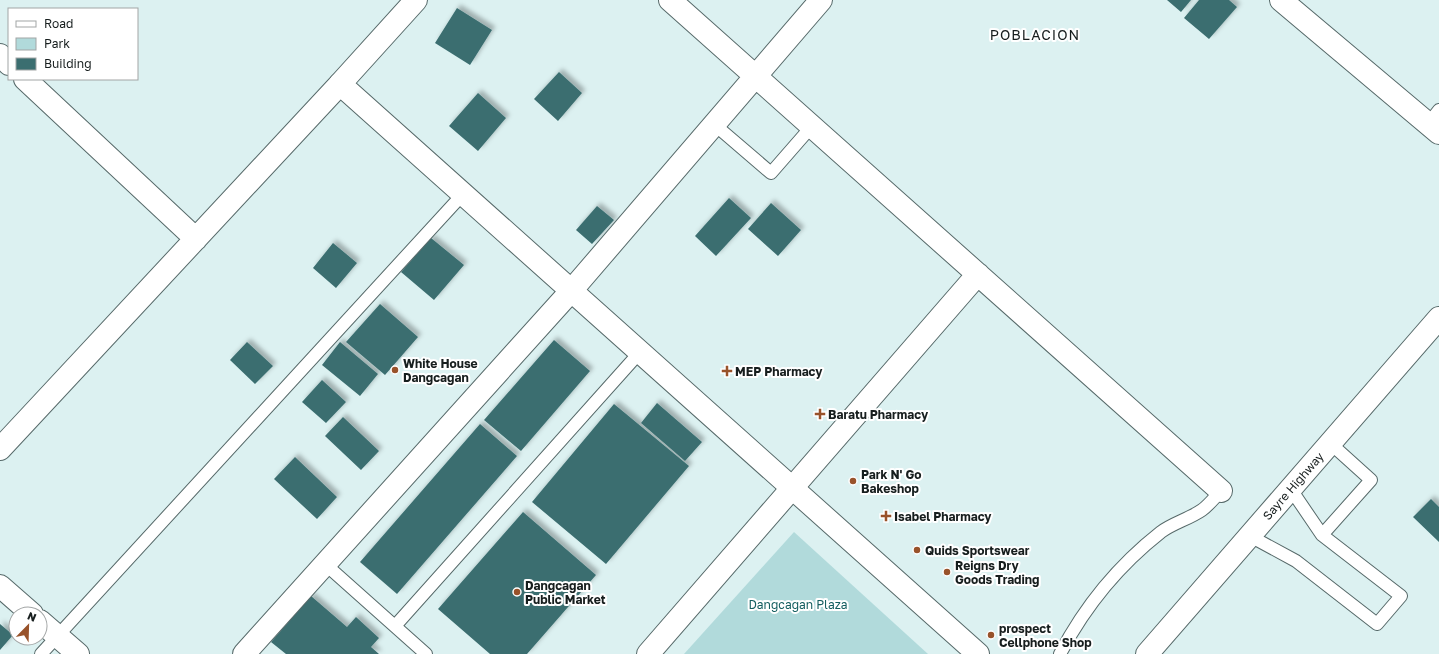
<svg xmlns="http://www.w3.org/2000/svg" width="1439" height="654" font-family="'Golos Text',sans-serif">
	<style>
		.green { fill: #b1dadb }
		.building { fill: #3b6e70; filter: url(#shadow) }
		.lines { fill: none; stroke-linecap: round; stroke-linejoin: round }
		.service-casing { stroke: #566969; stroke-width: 14 }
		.minor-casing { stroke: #566969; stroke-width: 24 }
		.tertiary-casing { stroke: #566969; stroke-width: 24 }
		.trunk-casing { stroke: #566969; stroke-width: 24 }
		.service { stroke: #fff; stroke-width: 12 }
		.minor { stroke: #fff; stroke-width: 22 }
		.tertiary { stroke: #fff; stroke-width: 22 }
		.trunk { stroke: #fff; stroke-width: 22 }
		.poi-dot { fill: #98522a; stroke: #fff; stroke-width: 1.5 }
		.labels { text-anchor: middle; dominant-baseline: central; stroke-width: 4; stroke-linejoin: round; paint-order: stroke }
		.poi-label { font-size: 12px; font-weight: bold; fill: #171e1e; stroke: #fff; text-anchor: start }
		.street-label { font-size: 12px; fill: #171e1e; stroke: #fff }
		.park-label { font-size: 12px; fill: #145e60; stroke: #fff }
		.quarter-label { font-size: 14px; letter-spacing: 1px; fill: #171e1e; stroke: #fff }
	</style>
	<defs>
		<filter id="shadow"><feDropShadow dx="3.5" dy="-3.5" stdDeviation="2" flood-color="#0004"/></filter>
	</defs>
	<rect width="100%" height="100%" fill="#dcf1f1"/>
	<!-- green -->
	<path class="green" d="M794 532 928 654H684Z"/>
	<!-- building -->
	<path class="building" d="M1167 0H1191L1181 12Z
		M1199 0H1229L1237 7 1209 39 1184 18Z
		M457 8 492 30 470 65 435 43Z
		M559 72 582 93 558 121 534 99Z
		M478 93 506 118 478 151 449 126Z
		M729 198 751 218 716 256 695 236Z
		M771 203 801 230 778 256 748 229Z
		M597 206 614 220 592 244 576 230Z
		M431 238 464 265 434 300 401 272Z
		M333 243 357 263 336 288 313 268Z
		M380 304 418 337 385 375 346 342Z
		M554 340 590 371 521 451 484 420Z
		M247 342 273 366 255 384 230 360Z
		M340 342 378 374 360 396 322 365Z
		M322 380 346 402 326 423 302 402Z
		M657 403 702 442 685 461 641 423Z
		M614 404 689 466 606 564 532 502Z
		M343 417 379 451 361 470 325 436Z
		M480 424 517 456 397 594 360 562Z
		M295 457 337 497 317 519 274 479Z
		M1431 499 1439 507V542L1413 517Z
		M523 512 596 575 527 654H490L438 609Z
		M311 596 347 627 356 617 379 638 371 647 379 654H286L271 642Z
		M0 624 13 635 0 650Z"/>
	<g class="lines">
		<defs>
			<path id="service" d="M1428 124 1439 110
				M715 125 771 173 812 126
				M1322 535 1371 480 1330 443
				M1250 536 1296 561 1377 624 1401 596 1322 535 1290 488
				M325 564 426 654
				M395 626 640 352
				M41 654 463 194
				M1060 654C1085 606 1119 565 1161 532 1173 523 1189 519 1202 510 1209 505 1215 497 1221 491"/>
			<path id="minor" d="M670 0 1221 491
				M1281 0 1439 133
				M0 55 9 64
				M25 79 196 239
				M0 449 340 84
				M0 586 32 614
				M40 621 78 654
				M244 654 571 291 821 0
				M648 654 978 274"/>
			<path id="tertiary" d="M416 0 340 84 978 654"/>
			<path id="trunk" d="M1147 654 1439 318"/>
		</defs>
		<!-- service casing -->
		<use href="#service" class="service-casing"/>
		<!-- minor casing -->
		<use href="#minor" class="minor-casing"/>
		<!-- tertiary casing -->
		<use href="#tertiary" class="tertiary-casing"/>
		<!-- trunk casing -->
		<use href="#trunk" class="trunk-casing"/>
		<!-- service -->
		<use href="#service" class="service"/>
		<!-- minor -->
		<use href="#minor" class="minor"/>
		<!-- tertiary -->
		<use href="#tertiary" class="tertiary"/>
		<!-- trunk -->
		<use href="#trunk" class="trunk"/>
	</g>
	<!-- markers -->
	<g class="poi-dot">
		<circle cx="395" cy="370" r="4"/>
		<path d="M725 365h4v4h4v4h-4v4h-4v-4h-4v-4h4z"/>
		<path d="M818 408h4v4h4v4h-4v4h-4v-4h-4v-4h4z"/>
		<circle cx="853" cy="481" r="4"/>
		<path d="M884 510h4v4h4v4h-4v4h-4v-4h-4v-4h4z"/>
		<circle cx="917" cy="550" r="4"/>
		<circle cx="947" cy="572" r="4"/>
		<circle cx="517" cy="592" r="4"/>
		<circle cx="991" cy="635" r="4"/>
	</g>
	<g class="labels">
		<!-- poi labels -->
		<g class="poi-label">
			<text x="403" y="363">White House<tspan x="403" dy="14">Dangcagan</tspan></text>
			<text x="735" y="371">MEP Pharmacy</text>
			<text x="828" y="414">Baratu Pharmacy</text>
			<text x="861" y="474">Park N' Go<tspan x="861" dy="14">Bakeshop</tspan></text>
			<text x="894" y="516">Isabel Pharmacy</text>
			<text x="925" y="550">Quids Sportswear</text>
			<text x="955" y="565">Reigns Dry<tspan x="955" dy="14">Goods Trading</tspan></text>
			<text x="525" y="585">Dangcagan<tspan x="525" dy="14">Public Market</tspan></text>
			<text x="999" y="628">prospect<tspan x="999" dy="14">Cellphone Shop</tspan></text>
		</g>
		<!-- street labels -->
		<g class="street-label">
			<text transform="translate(1293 486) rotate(-49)">Sayre Highway</text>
		</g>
		<!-- park labels -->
		<g class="park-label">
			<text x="798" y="604">Dangcagan Plaza</text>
		</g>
		<!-- quarter labels -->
		<g class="quarter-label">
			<text x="1035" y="34">POBLACION</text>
		</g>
	</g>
	<!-- legend -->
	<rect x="8" y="8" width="130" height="72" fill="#ffffff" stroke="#a2a5a5"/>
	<rect x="16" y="21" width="20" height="6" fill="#ffffff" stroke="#a2a5a5"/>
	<text x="44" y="28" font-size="12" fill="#171e1e">Road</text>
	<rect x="16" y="38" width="20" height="12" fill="#b1dadb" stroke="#a2a5a5"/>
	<text x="44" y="48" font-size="12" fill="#171e1e">Park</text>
	<rect x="16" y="58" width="20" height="12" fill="#3b6e70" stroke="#a2a5a5"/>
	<text x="44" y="68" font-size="12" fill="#171e1e">Building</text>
	<!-- north arrow -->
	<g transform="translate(28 626) rotate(23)"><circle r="19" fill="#ffffff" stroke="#a2a5a5"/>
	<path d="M0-3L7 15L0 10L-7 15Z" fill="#98522a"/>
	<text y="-6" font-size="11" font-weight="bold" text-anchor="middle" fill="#171e1e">N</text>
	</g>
</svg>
